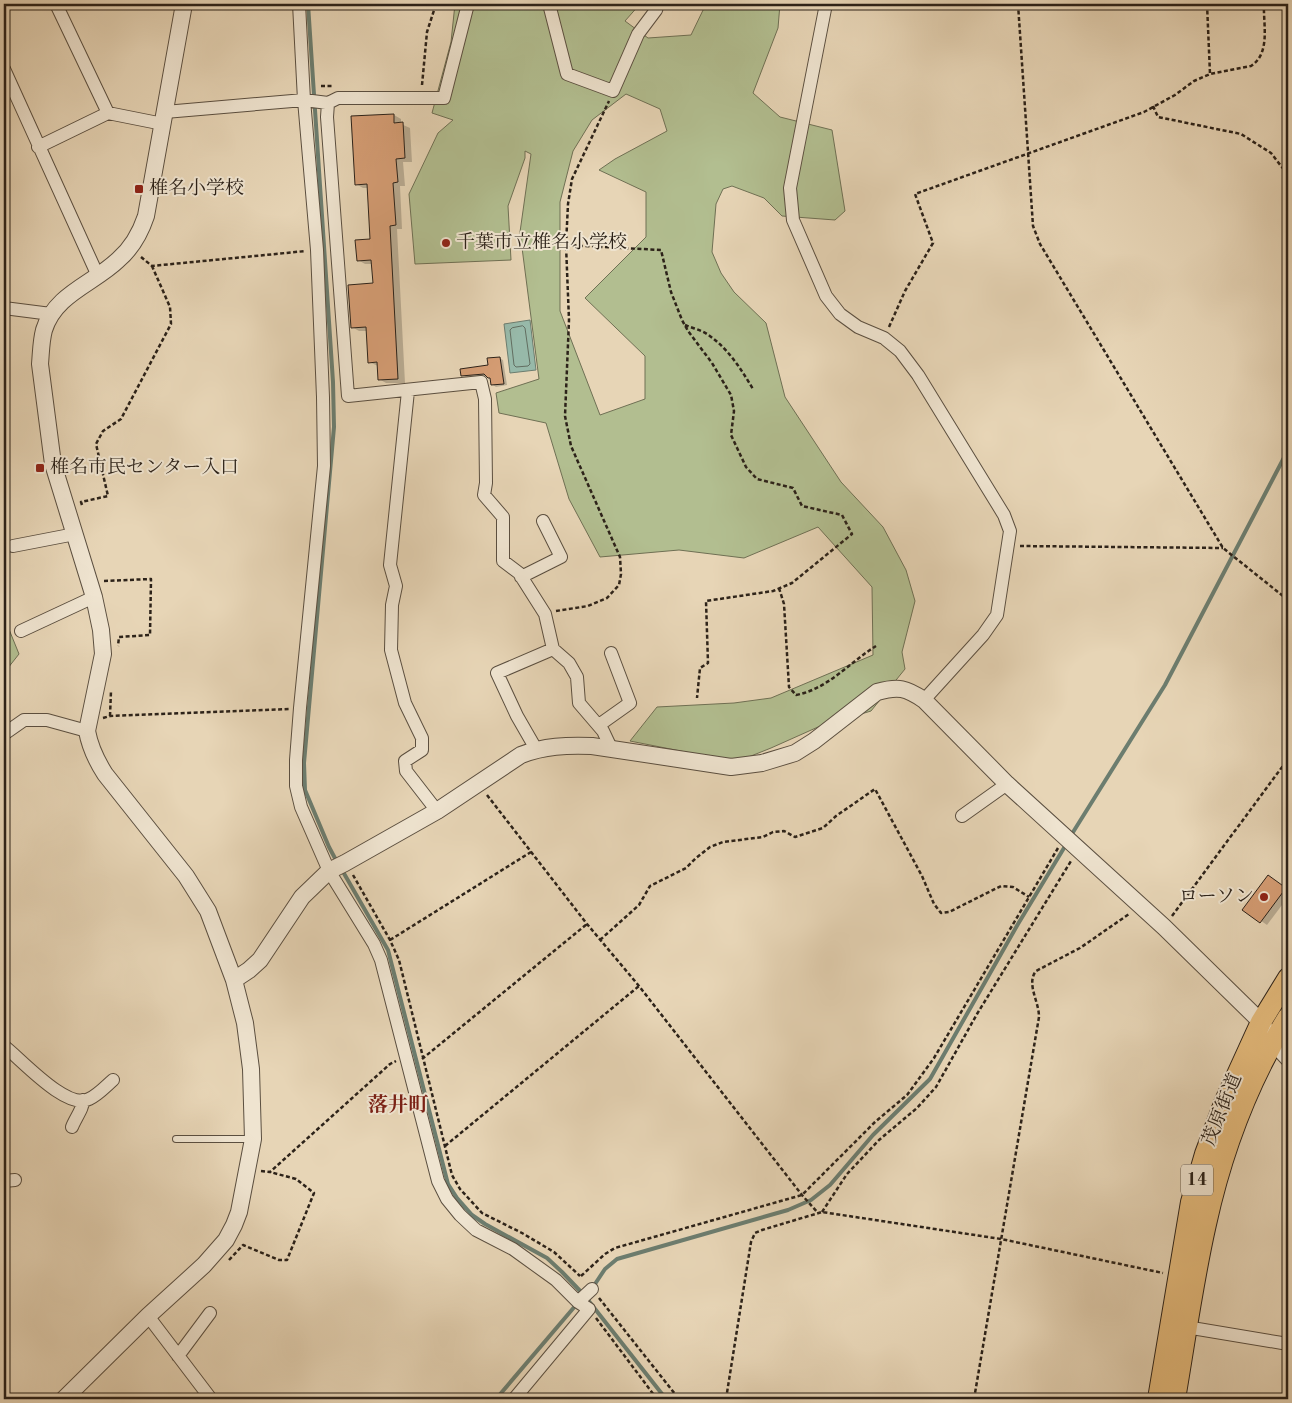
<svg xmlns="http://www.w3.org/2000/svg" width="1292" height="1403" font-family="'Old Standard TT','Noto Serif JP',serif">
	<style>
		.green { fill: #b2be90; stroke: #6f7054; fill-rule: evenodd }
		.water { fill: #97b9a9; stroke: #6c7d6f }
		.shadow { fill: #0003 }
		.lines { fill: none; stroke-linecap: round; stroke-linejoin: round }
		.shore { stroke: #626e61; stroke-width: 1 }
		.stream { stroke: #6c7d6f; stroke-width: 4 }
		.building { fill: #d49c73; stroke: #2c2219 }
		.service-casing { stroke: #5b4f40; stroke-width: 8 }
		.minor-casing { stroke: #5b4f40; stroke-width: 14 }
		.tertiary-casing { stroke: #5b4f40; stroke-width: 18 }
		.primary-casing { stroke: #2c2219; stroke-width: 22 }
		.path { stroke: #2c2219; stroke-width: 2.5; stroke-dasharray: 4 2.5; stroke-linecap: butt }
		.service { stroke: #efe4d0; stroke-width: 6 }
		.minor { stroke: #efe4d0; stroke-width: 12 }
		.tertiary { stroke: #efe4d0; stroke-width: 16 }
		.primary { stroke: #e4ba7b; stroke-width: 20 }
		.poi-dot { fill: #8f2418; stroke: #efe4d0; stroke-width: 2 }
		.labels { text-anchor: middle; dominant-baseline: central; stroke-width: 4; stroke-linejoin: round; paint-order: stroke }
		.shield { fill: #efe4d0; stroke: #665c50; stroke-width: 1 }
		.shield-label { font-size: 18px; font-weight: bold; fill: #2c2219 }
		.poi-label { font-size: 19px; fill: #2c2219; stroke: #efe4d0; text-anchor: start }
		.street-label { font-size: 19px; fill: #2c2219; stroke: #efe4d0 }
		.neighbourhood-label { font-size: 20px; font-weight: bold; fill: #7a1f14; stroke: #efe4d0 }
	</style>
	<rect width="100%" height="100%" fill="#e7d5b6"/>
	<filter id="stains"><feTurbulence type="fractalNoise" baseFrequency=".004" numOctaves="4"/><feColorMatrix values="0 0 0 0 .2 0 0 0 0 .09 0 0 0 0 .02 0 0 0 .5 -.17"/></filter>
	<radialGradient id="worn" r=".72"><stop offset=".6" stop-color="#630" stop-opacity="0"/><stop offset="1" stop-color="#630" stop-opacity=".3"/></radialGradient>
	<!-- green -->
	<path class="green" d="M455 4H640L625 21 648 38 691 35 706 4H780L778 28 753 93 780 117 832 130 845 211 835 220 782 216 764 198 732 186 723 189 716 204 712 252 721 273 734 292 766 323 785 397 841 482 883 527 906 570 915 601 902 652 905 669 871 711 818 727 771 748 736 762 630 741 657 707 734 703 771 698 873 655 872 587 818 527 744 558 679 550 600 557 569 499 546 423 499 413 496 393 539 379 520 232 531 154 525 151V158L508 206 511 260 415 264 409 194 438 133 453 120 432 113 451 42ZM626 94 660 109 667 131 615 159 599 170 646 192V237L585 298 645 356V399L600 415 560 311V202L573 151 592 120Z
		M4 617 19 654 4 673Z"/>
	<!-- water -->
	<path class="water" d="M530 320 536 370 510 373 504 324Z"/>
	<!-- shadow -->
	<path class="shadow" d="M394 115 401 119V124L410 128 412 162H403L405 186H400L402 229H397L405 383H386L379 379 378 366 369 362 367 331H359L352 327 374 285 373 264H365L358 260 371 240 369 188H363L356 184Z
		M499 358 503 360 507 385 496 387 493 385 492 379 488 376 466 377 462 375 490 366Z
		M1274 880 1288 891V897L1267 925 1244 909Z"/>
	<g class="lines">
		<!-- shore -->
		<path class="shore" d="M523 326 525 328 530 364 528 366 516 367 514 365 510 330 512 328Z"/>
		<!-- stream -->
		<path class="stream" d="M308 4 333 382 334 427 304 763 305 790 329 847 337 862
			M1070 837 1165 685 1288 450
			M342 870 388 950 448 1184 457 1198 472 1215 485 1224 547 1258 562 1272 584 1295 666 1399
			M593 1287 605 1269 617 1259 788 1210 811 1200 830 1185 873 1135 930 1079 1018 924 1067 843
			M496 1399 576 1305"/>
	</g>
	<!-- building -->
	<path class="building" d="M394 114V123L403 122 405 158 396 159 398 182 393 183 396 225 390 226 398 379 378 380 377 362 368 363 366 327 351 328 348 285 373 283 371 260 357 261 355 240 370 239 367 184 355 185 351 116Z
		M500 357 504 384 491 385 490 378H488L484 374 461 376 460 369 488 365 487 358Z
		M1268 875 1286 888 1260 923 1242 910Z"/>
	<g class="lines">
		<defs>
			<path id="service" d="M176 1139H251"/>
			<path id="minor" d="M56 4 108 113
				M299 4 304 100 317 250 323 397 324 466 300 708 296 760V786L301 807 329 871 374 944 381 960 438 1181 447 1199 460 1215 476 1230 513 1249 556 1280 578 1302 589 1309 514 1399
				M468 4 444 98H338L328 103 327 117 348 396 481 382 485 399 486 483 484 495 503 517V561L519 573 545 614 553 649 497 673 517 716 536 749
				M549 4 567 74 613 91 638 34 656 10 658 4
				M826 4 790 188 793 220 826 296 840 314 858 327 884 338 900 351 918 375 1004 515 1010 531 997 615 983 635 924 700
				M4 69 98 276
				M165 112 304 100 328 103
				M38 147 108 113 163 124
				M4 308 51 314
				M408 391 390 565 396 586 392 605 391 650 405 703 422 738V750L405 761 406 771 437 811
				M13 546 75 534
				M521 577 561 557 543 521
				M21 631 94 597
				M553 649 569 663 577 677 579 703 603 731 612 750
				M599 725 630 703 611 653
				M4 734 24 720H47L87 731
				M962 816 1007 784
				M4 1046C20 1058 67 1111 89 1099 98 1095 106 1086 113 1080
				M72 1127C75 1119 84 1107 83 1100
				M4 1181 15 1180
				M578 1302 592 1289
				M148 1316 211 1399
				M1180 1326 1288 1344
				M178 1356 210 1313"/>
			<path id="tertiary" d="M234 980 249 970 260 960 302 897 329 871 345 863 437 811 521 755C544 746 567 745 592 746L731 767 762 763 795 753 814 741 877 692C899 686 906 688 924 700L1007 784 1164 927 1261 1022 1273 1042 1288 1058
				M64 1399 148 1316 204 1265 226 1240 234 1225 239 1212 253 1139 251 1069 245 1023 234 980 208 911 186 876 105 774C96 760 90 747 87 731L103 654 101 630 94 597 53 464 40 364C41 353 41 341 44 330 55 294 93 284 118 260 132 248 140 234 146 216L184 4"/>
			<path id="primary" d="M1158 1399 1191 1202 1205 1154 1225 1101 1261 1022 1288 978
				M1175 1399C1185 1341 1193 1281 1206 1224 1222 1151 1249 1080 1288 1017"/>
		</defs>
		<!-- service casing -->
		<use href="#service" class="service-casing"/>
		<!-- minor casing -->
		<use href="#minor" class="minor-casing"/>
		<!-- tertiary casing -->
		<use href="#tertiary" class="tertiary-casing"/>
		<!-- primary casing -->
		<use href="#primary" class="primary-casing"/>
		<!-- path -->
		<path class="path" d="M1018 4 1033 226 1040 244 1223 548 1288 600
			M1207 4 1210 74
			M422 85 427 32 436 4
			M321 86H334
			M1153 106 1158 117 1241 134 1271 153 1288 175
			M566 245 661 250 671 292 682 320 688 331 712 363 731 395 734 411 731 435 746 467 757 479 793 488 802 506 842 515 852 534 792 583 773 591 706 601 708 663 700 668 697 698
			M141 257 152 266 306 251
			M685 325C692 328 701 330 707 334 728 348 741 369 753 389
			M889 327 905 291 933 243 915 194 1144 112 1175 95 1194 81 1210 74 1251 66C1271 53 1263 24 1264 4
			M82 505 81 502 108 496 96 444 103 431 121 419 171 324 170 307 152 266
			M1020 546 1223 548
			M104 581 151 579 150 635 119 637 118 646
			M779 588 784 604 789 687 796 695C828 689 850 662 876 646
			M556 611 588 606 607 598 619 585 621 574 620 557 571 446 565 416 569 320 566 245 568 204 572 179 609 101
			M110 716 111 691
			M103 718 110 716 289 709
			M487 795 587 924 639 986 802 1195 818 1213
			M353 875 390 940 399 960 452 1175 460 1189 482 1213 522 1233 554 1252 580 1276
			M1172 916 1288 759
			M390 940 531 852
			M600 940 639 905 650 886 686 868 696 858 710 847 723 842 763 837 773 832 784 831 795 837 823 828 836 816 875 789 922 876 934 904 941 913 949 912 1001 886 1013 887 1029 897
			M422 1059 587 924
			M445 1146 639 986
			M261 1171 270 1172 390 1064 396 1061
			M822 1212 847 1174 879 1140 917 1108 936 1087 977 1014 1071 861
			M229 1260 243 1245 279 1260H287L314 1193 296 1179 270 1172
			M581 1276 605 1254 615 1248 802 1195 875 1122 907 1095 934 1058 1058 848
			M599 1298 679 1399
			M596 1318 657 1399
			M726 1399 751 1242 755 1233 762 1230 822 1212 1001 1239 1163 1273
			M974 1399 1039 1017C1039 1001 1026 984 1036 971L1080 948 1129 914"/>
		<!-- service -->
		<use href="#service" class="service"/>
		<!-- minor -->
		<use href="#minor" class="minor"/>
		<!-- tertiary -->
		<use href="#tertiary" class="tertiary"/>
		<!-- primary -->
		<use href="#primary" class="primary"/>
	</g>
	<!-- markers -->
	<g class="poi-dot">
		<rect x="134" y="184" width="10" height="10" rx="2.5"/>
		<circle cx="446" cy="243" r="5"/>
		<rect x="35" y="463" width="10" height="10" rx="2.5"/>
		<circle cx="1264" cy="897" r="5"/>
	</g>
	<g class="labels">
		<!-- shield labels -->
		<rect class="shield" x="1181" y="1164.5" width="32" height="31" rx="4"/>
		<g class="shield-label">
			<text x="1197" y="1180">14</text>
		</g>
		<!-- poi labels -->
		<g class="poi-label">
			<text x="149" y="189">椎名小学校</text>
			<text x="456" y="243">千葉市立椎名小学校</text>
			<text x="50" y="468">椎名市民センター入口</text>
			<text x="1254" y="897" text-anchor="end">ローソン</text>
		</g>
		<!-- street labels -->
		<g class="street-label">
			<text transform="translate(1223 1110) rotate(-68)">茂原街道</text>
		</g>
		<!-- neighbourhood labels -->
		<g class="neighbourhood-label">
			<text x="398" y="1106">落井町</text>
		</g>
	</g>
	<!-- margin -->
	<rect width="1292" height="1403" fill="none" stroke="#e7d5b6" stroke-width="20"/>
	<rect x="5" y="5" width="1282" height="1393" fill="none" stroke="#2c2219" stroke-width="2.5"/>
	<rect x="10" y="10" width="1272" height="1383" fill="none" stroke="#2c2219"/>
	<rect width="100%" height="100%" filter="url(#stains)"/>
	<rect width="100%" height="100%" fill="url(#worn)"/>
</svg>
